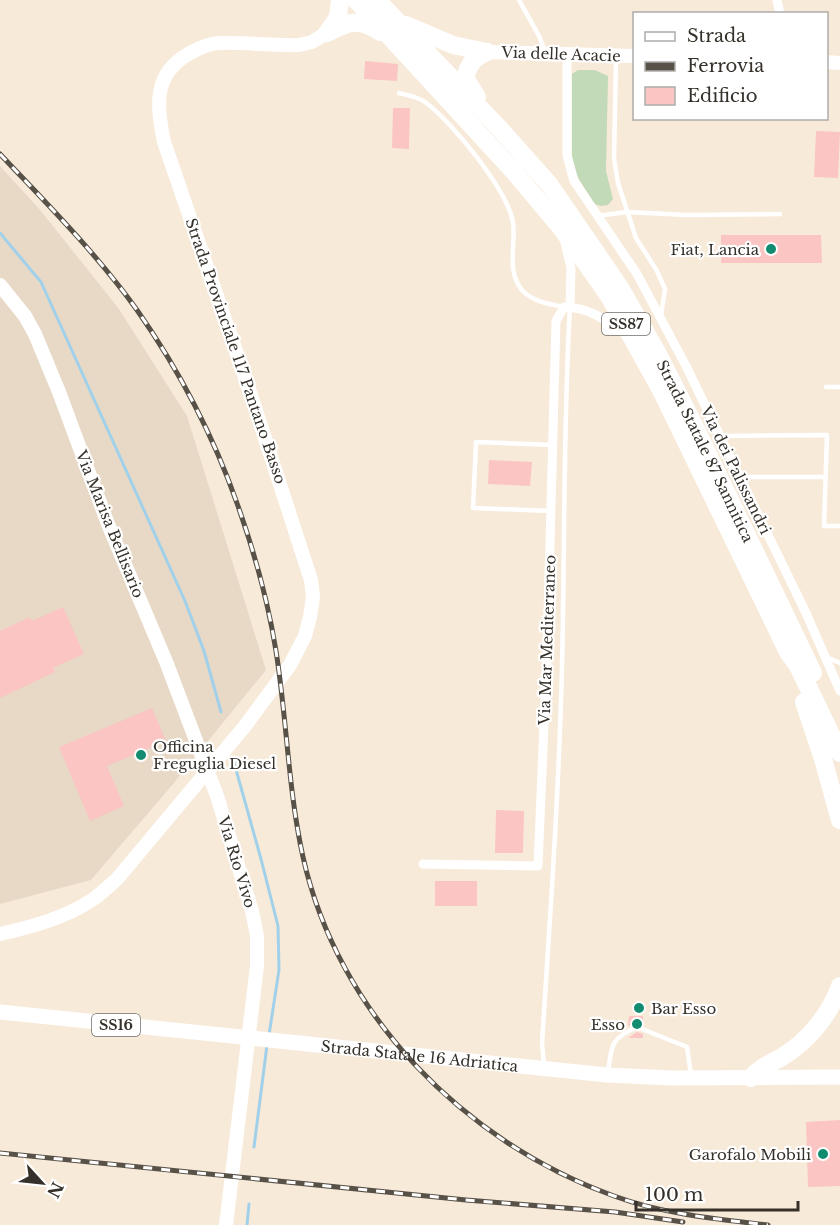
<svg xmlns="http://www.w3.org/2000/svg" width="840" height="1225" font-family="'Libre Baskerville',serif">
	<style>
		.industrial { fill: #e8d9c6 }
		.green { fill: #c2dab7 }
		.lines { fill: none; stroke-linecap: round; stroke-linejoin: round }
		.stream { stroke: #a1d1ea; stroke-width: 3 }
		.building { fill: #fac5c2 }
		.lane { stroke: #fff; stroke-width: 4.5 }
		.street { stroke: #fff; stroke-width: 9 }
		.secondary { stroke: #fff; stroke-width: 14 }
		.primary { stroke: #fff; stroke-width: 15 }
		.highway { stroke: #fff; stroke-width: 18 }
		.rail-casing { stroke: #575148; stroke-width: 5 }
		.rail { stroke: #fff; stroke-width: 3; stroke-dasharray: 9; stroke-linecap: butt }
		.poi-dot { fill: #128c70; stroke: #fff; stroke-width: 2 }
		.labels { text-anchor: middle; dominant-baseline: central; stroke-width: 4.5; stroke-linejoin: round; paint-order: stroke }
		.shield { fill: #fff; stroke: #726e69; stroke-width: 1.5 }
		.shield-label { font-size: 14px; font-weight: bold; fill: #353029 }
		.street-label { font-size: 15px; fill: #353029; stroke: #fff }
		.poi-label { font-size: 15px; fill: #353029; stroke: #fff; text-anchor: end }
	</style>
	<rect width="100%" height="100%" fill="#f8ead9"/>
	<!-- industrial -->
	<path class="industrial" d="M0 166 41 211 119 309 187 416 266 670 173 784 91 880 0 904Z"/>
	<!-- green -->
	<path class="green" d="M578 70H595L608 76 606 171 613 199 608 205 601 206 594 204 576 174 572 158V74Z"/>
	<g class="lines">
		<!-- stream -->
		<path class="stream" d="M0 233 41 282 185 601 204 651 221 712
			M233 759 261 859 278 926 279 970 269 1035
			M254 1147 267 1045
			M247 1225 249 1204"/>
	</g>
	<!-- building -->
	<path class="building" d="M365 61 398 64 397 81 364 79Z
		M393 108H410L409 149 392 148Z
		M816 131 840 132 838 178 814 177Z
		M721 235H821L822 263H721Z
		M489 460 532 462 530 486 488 484Z
		M63 607 84 654 53 668 55 672 0 698V631L30 617 32 621Z
		M152 708 166 741 107 766 124 806 90 821 59 747Z
		M496 810 524 811 523 853H495Z
		M435 881H477V906H435Z
		M629 1016H643V1025L636 1023 628 1026Z
		M637 1032 643 1034V1038H628Z
		M840 1120V1186L808 1187 806 1122Z"/>
	<g class="lines">
		<!-- lane -->
		<path class="lane" d="M519 0 539 36 545 51
			M616 58 614 159 618 183 636 238 657 271 665 289 661 315
			M399 93C407 95 418 97 425 102 451 121 508 190 513 223 516 245 506 271 522 290 533 302 549 304 564 307
			M597 216 627 212 687 215 780 214
			M826 387H840
			M720 436 827 435 824 526H840
			M740 477H825
			M551 511 473 508 476 442 553 445
			M826 657 840 663
			M544 1066 542 1043C550 918 559 792 562 666 565 547 563 427 570 307
			M608 1072C612 1045 610 1039 637 1027L687 1047 691 1075"/>
		<!-- street -->
		<path class="street" d="M777 0 780 14
			M567 53V155L574 181 637 274 686 366 806 613 840 691
			M565 243 571 268 570 307
			M423 864 538 866 547 654 556 321 564 307C592 308 603 319 625 334"/>
		<!-- secondary -->
		<path class="secondary" d="M487 52 634 56
			M826 62 840 63
			M0 285 25 316 35 334 59 392 108 524 167 664 217 796 252 911 257 936V966L226 1225
			M0 934C31 927 65 918 92 900 101 894 109 886 117 879L245 726 290 665 305 636 310 617 313 597 311 580 248 386 164 142C157 106 152 74 190 53 199 48 209 43 220 43 246 42 273 46 299 45L312 42 327 33"/>
		<!-- primary -->
		<path class="primary" id="s1" d="M0 1012 607 1075 671 1078 840 1077"/>
		<!-- highway -->
		<g class="highway">
			<path d="M356 0 516 174 562 229 609 296 663 394 788 652 798 666 840 753"/>
			<path id="s2" d="M377 0 499 128 549 184 619 286 658 354 695 427 813 673"/>
			<path d="M406 25 453 45 487 52"/>
			<path d="M327 33C348 22 359 17 380 32"/>
			<path d="M327 33 338 17 340 0"/>
			<path d="M477 97 465 78C469 64 473 58 487 52"/>
			<path d="M804 702 823 759 840 820"/>
			<path d="M751 1078C760 1067 770 1064 782 1057 808 1041 829 1016 840 986"/>
		</g>
		<defs>
			<path id="rail" d="M0 154C47 204 97 254 137 310 179 370 214 437 238 506 255 554 268 602 276 651 287 720 288 789 303 857 338 1014 464 1142 614 1196 663 1214 716 1219 768 1225
				M0 1153 466 1200 615 1212 683 1222"/>
		</defs>
		<!-- rail casing -->
		<use href="#rail" class="rail-casing"/>
		<!-- rail -->
		<use href="#rail" class="rail"/>
	</g>
	<!-- markers -->
	<g class="poi-dot">
		<circle cx="771" cy="249" r="6"/>
		<circle cx="141" cy="755" r="6"/>
		<circle cx="639" cy="1008" r="6"/>
		<circle cx="637" cy="1024" r="6"/>
		<circle cx="823" cy="1154" r="6"/>
	</g>
	<g class="labels">
		<!-- shield labels -->
		<g class="shield">
			<rect x="602" y="313" width="48" height="22" rx="4.5"/>
			<rect x="92" y="1014" width="48" height="22" rx="4.5"/>
		</g>
		<g class="shield-label">
			<text x="626" y="324">SS87</text>
			<text x="116" y="1025">SS16</text>
		</g>
		<!-- street labels -->
		<g class="street-label">
			<text transform="translate(561 54) rotate(2)">Via delle Acacie</text>
			<text transform="translate(236 351) rotate(71)">Strada Provinciale 117 Pantano Basso</text>
			<text stroke="none"><textPath href="#s2" startOffset="562">Strada Statale 87 Sannitica</textPath></text>
			<text transform="translate(736 470) rotate(64)">Via dei Palissandri</text>
			<text transform="translate(110 524) rotate(68)">Via Marisa Bellisario</text>
			<text transform="translate(547 640) rotate(-88)">Via Mar Mediterraneo</text>
			<text transform="translate(237 862) rotate(73)">Via Rio Vivo</text>
			<text stroke="none"><textPath href="#s1" startOffset="422">Strada Statale 16 Adriatica</textPath></text>
		</g>
		<!-- poi labels -->
		<g class="poi-label">
			<text x="759" y="249">Fiat, Lancia</text>
			<text x="153" y="746" text-anchor="start">Officina<tspan x="153" dy="17">Freguglia Diesel</tspan></text>
			<text x="651" y="1008" text-anchor="start">Bar Esso</text>
			<text x="625" y="1024">Esso</text>
			<text x="811" y="1154">Garofalo Mobili</text>
		</g>
	</g>
	<!-- legend -->
	<rect x="633" y="12" width="195" height="108" fill="#ffffff" stroke="#aeaca9" stroke-width="1.5"/>
	<rect x="645" y="32" width="30" height="9" fill="#ffffff" stroke="#aeaca9" stroke-width="1.5"/>
	<text x="687" y="42" font-size="18" fill="#353029">Strada</text>
	<rect x="645" y="62" width="30" height="9" fill="#575148" stroke="#aeaca9" stroke-width="1.5"/>
	<text x="687" y="72" font-size="18" fill="#353029">Ferrovia</text>
	<rect x="645" y="87" width="30" height="18" fill="#fac5c2" stroke="#aeaca9" stroke-width="1.5"/>
	<text x="687" y="102" font-size="18" fill="#353029">Edificio</text>
	<!-- north arrow -->
	<g transform="translate(42 1183) rotate(117)" stroke="#ffffff" stroke-width="4.5" paint-order="stroke">
	<path d="M0-4.5L10 22L0 15L-10 22Z" fill="#353029"/>
	<text y="-9" font-size="16" font-weight="bold" text-anchor="middle" fill="#353029">N</text>
	</g>
	<!-- scale -->
	<path d="M636 1201v9h162v-9" fill="none" stroke="#353029" stroke-width="3"/>
	<text x="645" y="1201" font-size="18" fill="#353029" stroke="#ffffff" stroke-width="4.5" paint-order="stroke">100 m</text>
</svg>
